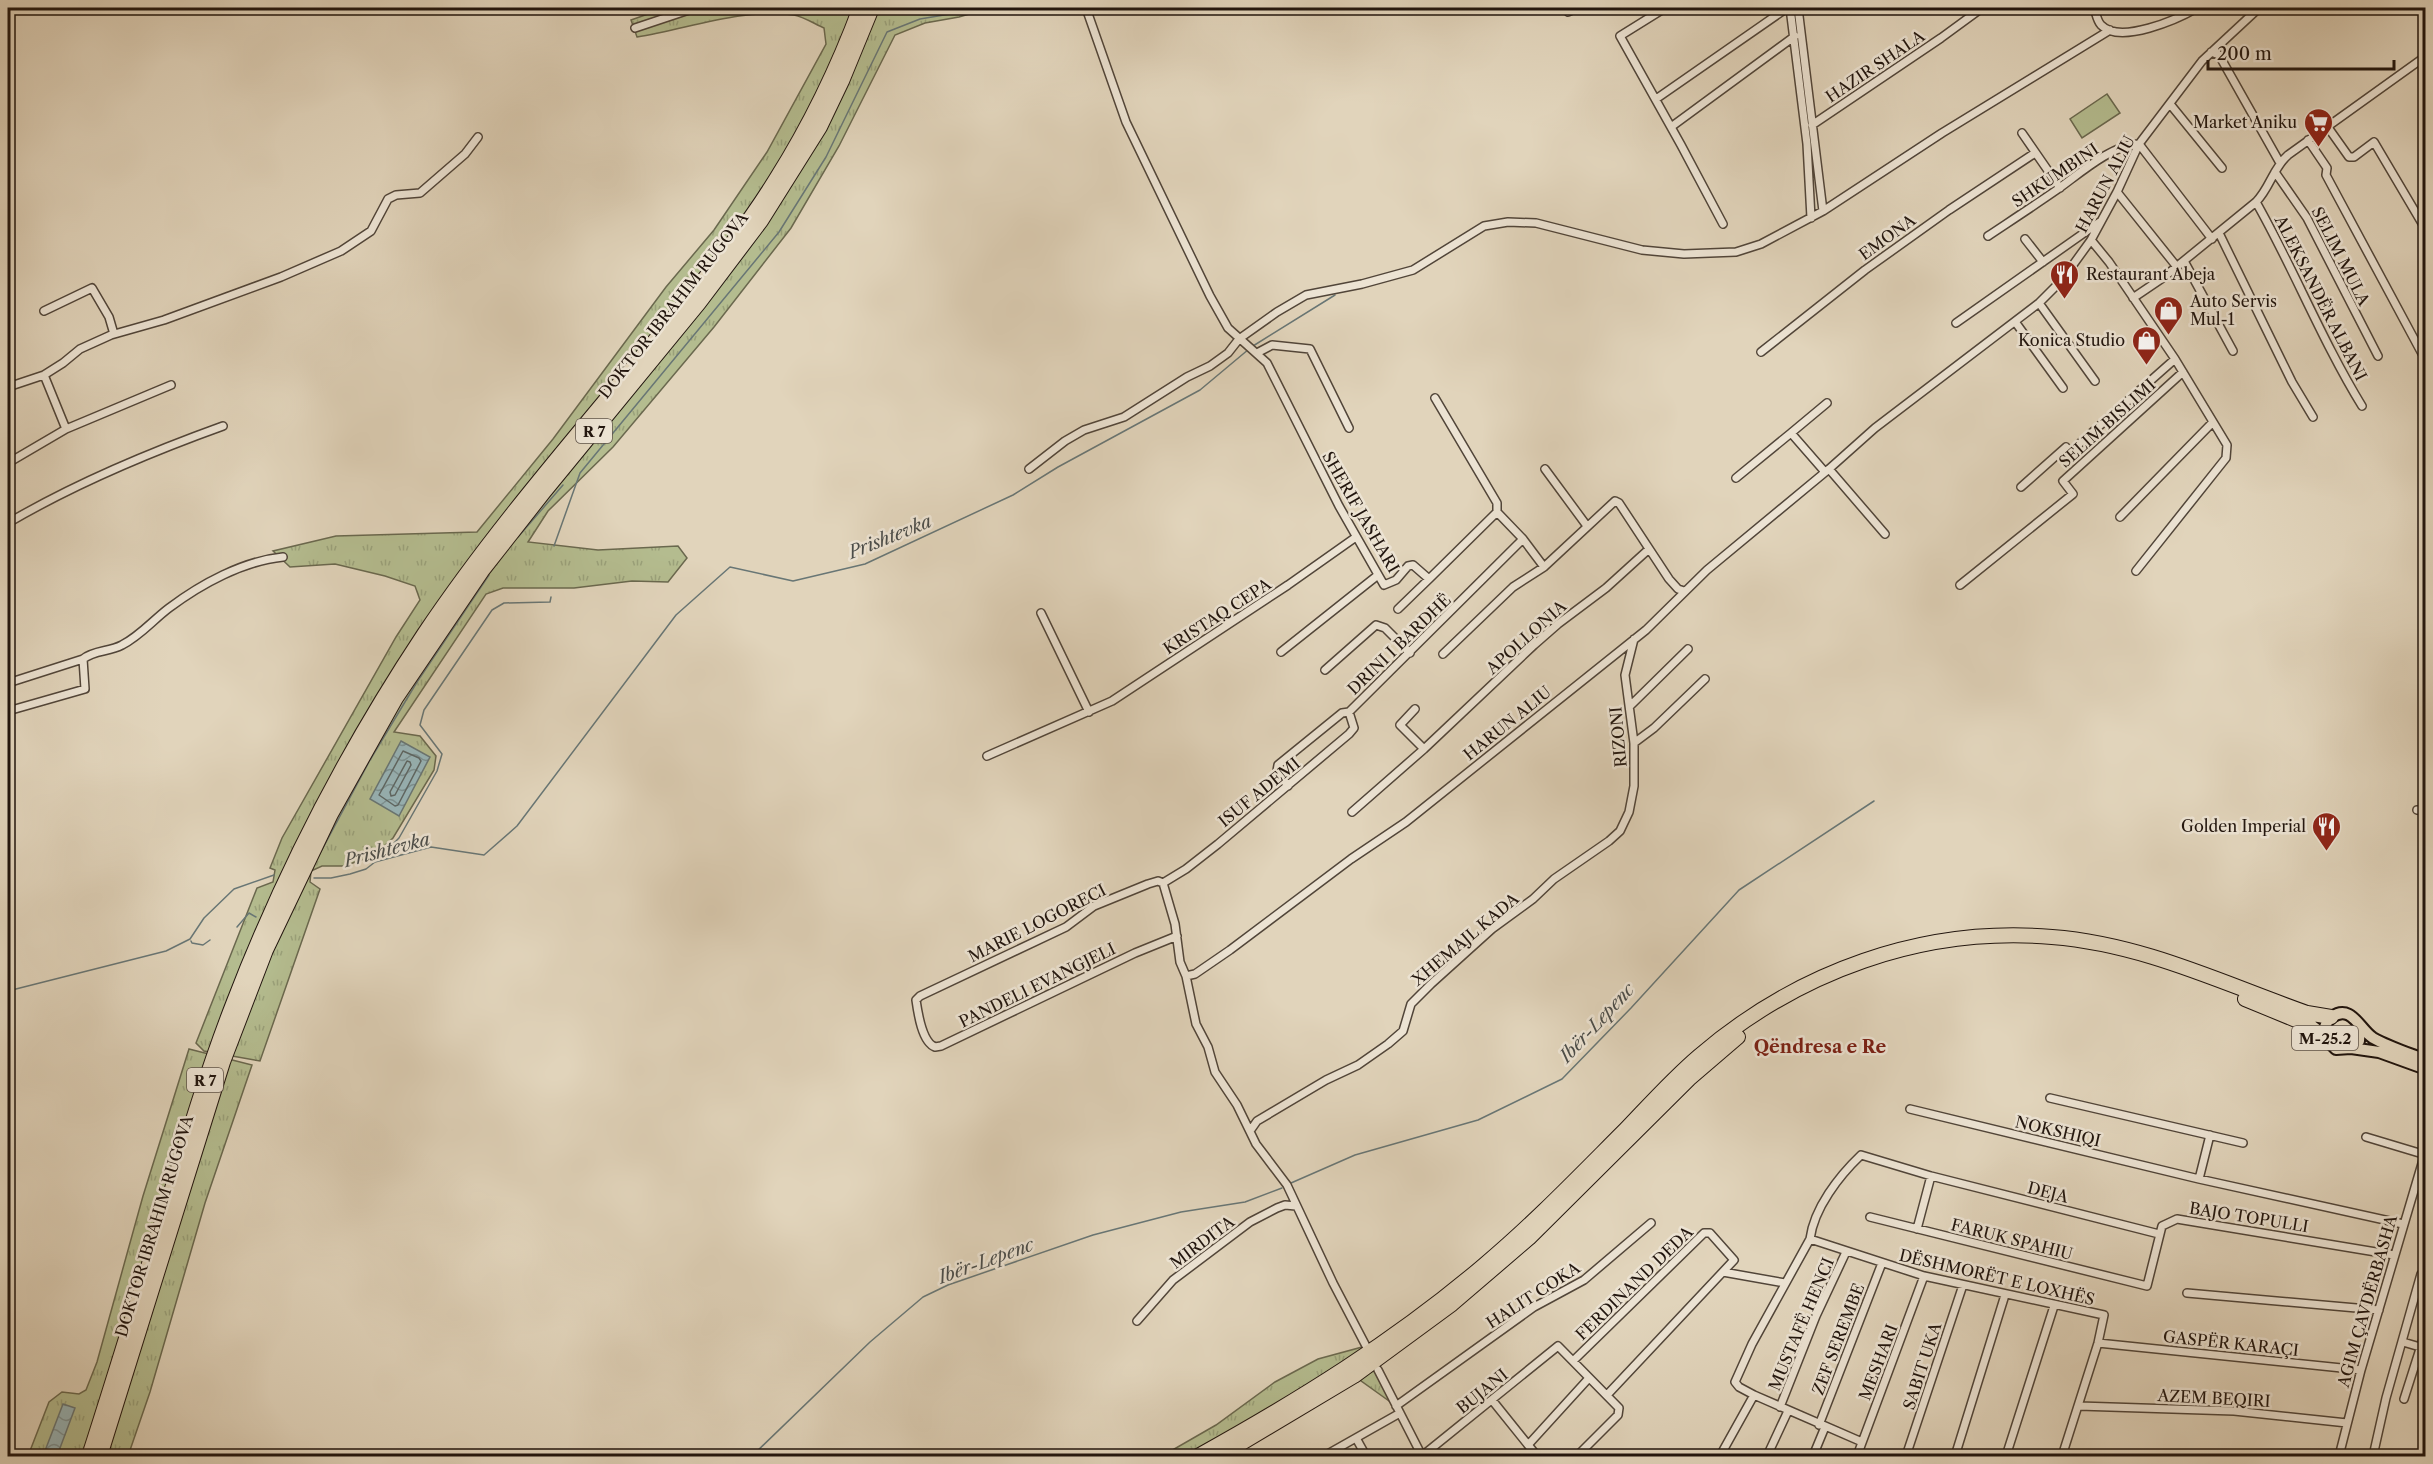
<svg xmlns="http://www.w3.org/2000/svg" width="2433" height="1464" font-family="'Libre Caslon Text',serif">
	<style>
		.grass { fill: url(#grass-tufts); stroke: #6a684e; stroke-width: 1.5 }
		.pitch { fill: #b4bc8f; stroke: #6a684e; stroke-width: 1.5 }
		.water { fill: url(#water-waves); stroke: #687675; stroke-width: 1.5 }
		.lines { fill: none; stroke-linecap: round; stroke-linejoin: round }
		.shore { stroke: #5c6664; stroke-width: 1.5 }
		.stream { stroke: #687675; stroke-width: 1.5 }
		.minor-casing { stroke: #514539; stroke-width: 10 }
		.primary-casing { stroke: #21150e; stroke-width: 14 }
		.motorway-casing { stroke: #21150e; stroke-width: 16 }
		.minor { stroke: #ece3d3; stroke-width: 7 }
		.primary { stroke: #e1d4bb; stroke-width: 10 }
		.motorway { stroke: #e1d4bb; stroke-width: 14 }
		.labels { text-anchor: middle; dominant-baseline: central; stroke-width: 5; stroke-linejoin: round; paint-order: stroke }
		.shield { fill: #ece3d3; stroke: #5e5349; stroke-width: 1.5 }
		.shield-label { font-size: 15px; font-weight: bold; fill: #21150e }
		.street-label { font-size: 16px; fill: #21150e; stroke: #ece3d3 }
		.poi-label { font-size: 16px; fill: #21150e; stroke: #ece3d3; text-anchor: end }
		.water-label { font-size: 18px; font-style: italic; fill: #4b4d4a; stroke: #ece3d3 }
		.neighbourhood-label { font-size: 18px; font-weight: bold; fill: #7a1f14; stroke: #ece3d3 }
	</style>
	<defs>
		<pattern id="grass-tufts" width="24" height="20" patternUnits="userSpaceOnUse" patternTransform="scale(1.5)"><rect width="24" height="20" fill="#b4bc8f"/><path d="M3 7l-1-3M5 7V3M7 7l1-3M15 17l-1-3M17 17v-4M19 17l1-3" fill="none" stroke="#9aa17a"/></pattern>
		<pattern id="water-waves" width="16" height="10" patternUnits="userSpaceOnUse" patternTransform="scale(1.5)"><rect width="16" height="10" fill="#98b6ba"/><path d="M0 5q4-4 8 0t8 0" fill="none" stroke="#7c9396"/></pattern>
	</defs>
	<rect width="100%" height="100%" fill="#e1d4bb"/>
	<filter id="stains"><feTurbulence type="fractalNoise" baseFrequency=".00333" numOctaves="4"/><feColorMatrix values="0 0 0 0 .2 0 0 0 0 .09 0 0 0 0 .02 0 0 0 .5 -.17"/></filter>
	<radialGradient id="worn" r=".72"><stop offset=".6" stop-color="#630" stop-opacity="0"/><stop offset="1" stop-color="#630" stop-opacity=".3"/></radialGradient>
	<!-- grass -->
	<path class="grass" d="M665 8H990L959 17 925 23 895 35 839 146 791 228 714 327 613 447 548 511 528 542 598 550 678 546 687 558 668 582 632 581 574 588H503L486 594 394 732 420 736 436 756 434 770 393 838 373 856 344 866H322L311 871 310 882 320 889 260 1061 204 1051 196 1043 257 888 273 882 275 870 270 868 282 838 396 637 420 600 415 586 385 576 335 564 290 567 273 551 336 536 477 532 553 439 666 287 714 230 767 152 826 44 824 28C815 24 804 17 794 15 741 8 688 29 637 37L631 20Z
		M189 1049 252 1065 205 1203 150 1392 128 1456H28L49 1402 62 1392 79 1394 86 1390 97 1362 143 1196Z
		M1366 1346 1396 1406 1354 1376 1220 1456H1162L1216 1425 1275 1382 1318 1359Z"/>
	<!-- pitch -->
	<path class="pitch" d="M2107 94 2120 113 2082 138 2070 119Z"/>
	<!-- water -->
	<path class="water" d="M401 741 430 757 399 816 370 799Z
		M63 1404 75 1408 57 1456H43Z"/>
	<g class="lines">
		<!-- shore -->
		<path class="shore" d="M403 751 419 758 421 761 398 805 395 806 379 795Z
			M407 761 410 762 411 765 395 795 391 796 390 792Z"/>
		<!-- stream -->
		<path class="stream" d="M1253 346 1335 295
			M518 537 563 485
			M554 546 580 473 779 232 826 157 887 32 920 19 986 8
			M317 859 370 760 417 682 489 575
			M376 861 399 838 437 771 442 754 420 725 424 710 492 610 504 603 550 602 551 597
			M314 878H331L350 874 366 869 375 862 431 847 484 855 517 826 676 615 730 567 793 581 865 564 1013 495 1058 467 1200 390 1249 349
			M237 927 249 913 256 917
			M191 941 192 943 203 945 210 940
			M8 991 166 951 190 939 204 918 234 889 274 875
			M1291 1183 1355 1155 1478 1120 1562 1079 1631 1008 1739 890 1874 801
			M752 1456 870 1342 923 1297 948 1285 1093 1235 1181 1212 1245 1202 1282 1188"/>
		<defs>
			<path id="minor" d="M1086 8 1126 122 1210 296 1228 328 1267 363 1339 506 1384 585 1396 580 1408 566 1413 565 1429 579 1497 512 1523 539 1544 567 1615 501 1619 503 1669 579 1678 589 1684 591
				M1665 8 1620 36 1681 145 1723 224
				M1790 8 1807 144 1811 218
				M1798 8 1823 211
				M2094 8C2096 13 2097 21 2101 25 2120 45 2178 19 2197 8
				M1568 12 1577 8
				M635 28 695 8
				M2211 52 2219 55 2280 163
				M1656 99 1787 8
				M2170 104 2222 168
				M1812 125 1941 38 1982 8
				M2327 126 2349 157H2354L2374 142 2426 230
				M1671 127 1795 36
				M2022 133 2060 188
				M2308 140 2327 168 2326 175 2426 361
				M2275 172 2307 218 2378 356
				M2117 192 2177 267
				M2256 202C2294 269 2322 341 2362 406
				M2219 233 2292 382 2313 417
				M1988 236C2012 220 2035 205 2058 189 2079 174 2113 144 2139 144L2212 239
				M2025 239 2043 262
				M2091 240 2109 262 2175 359 2227 445 2226 458 2222 463 2136 571
				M2184 261 2233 351
				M2133 298 2164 277 2256 202C2270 188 2273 168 2288 155L2426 56
				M2039 303 2095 381
				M44 311 92 288 109 317 114 334
				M1956 323 2101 221
				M2016 323 2063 388
				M1761 352 1865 270 1949 210 2035 153
				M1257 353 1272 345 1310 349 1349 428
				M44 375 66 429 171 385
				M8 387 44 375 63 363 80 349 111 335 164 320 281 277 341 251 371 231 388 199 396 195 420 193 465 154 478 137
				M1435 398 1497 503V512
				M1791 433 1827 403
				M8 463 66 429
				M1029 469 1065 441 1084 430 1124 417 1187 377 1210 366 1228 353 1239 339 1277 312 1306 295 1362 284 1413 270 1484 226 1508 222 1536 223 1642 250 1684 254 1736 252 1761 244 1823 211 1942 133 2110 30
				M1545 469 1587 526
				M1829 469 1885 534
				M1736 478 1791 433 1825 472
				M2021 487 2066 447 2070 452 2175 359
				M2120 517 2212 423
				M8 523C76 483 148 453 223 426
				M1960 585 2073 494 2063 481 2183 372
				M1398 609 1429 579
				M1041 613 1089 712
				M1281 652 1378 575
				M1443 654 1513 587 1544 567
				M1325 670 1376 625 1385 628 1410 653
				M8 683 83 659C94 650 109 652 122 645 140 636 153 620 169 608 201 584 243 561 283 557
				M1630 706 1688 649
				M1415 709 1400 725 1424 749 1534 645 1558 624 1606 588 1649 549
				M8 711 85 689 83 659
				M1634 743 1654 728 1705 679
				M987 756 1112 701 1288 585 1356 537
				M1288 786 1277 771 1278 765 1342 713 1349 712 1523 539
				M2417 810 2426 811
				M1352 812 1424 749
				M1163 883 1158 881 1148 884 1094 906 1066 927 920 996 916 1000C918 1014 922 1042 935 1047L941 1046 1135 953 1177 936
				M1163 883 1175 924 1180 962 1186 976 1196 1024 1208 1047 1215 1072 1237 1105 1256 1144 1287 1185 1333 1283 1366 1346
				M1163 883 1186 869 1218 844 1349 734 1354 728 1349 712
				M1186 976 1195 974 1230 950 1351 859 1406 822 1646 630 1707 570 1829 469 1875 428 2039 303 2062 280 2091 240 2117 192 2139 144 2202 61 2259 8
				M2050 1098 2243 1143
				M1910 1109 2199 1179 2403 1224
				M1250 1131 1257 1121 1326 1080 1358 1065 1388 1044 1403 1031 1411 1004 1431 984 1492 929 1533 899 1554 879 1609 841 1620 831 1629 812 1634 786V743L1625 675 1634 639
				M2366 1137 2426 1155
				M2199 1179 2210 1135
				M1870 1217 2147 1286 2162 1226 2177 1219 2394 1255
				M1917 1229 1931 1176
				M1810 1239C1814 1208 1839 1176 1861 1155L1931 1176 2159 1234
				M1723 1272 1785 1283
				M2187 1293 2379 1310
				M1137 1321 1173 1280 1250 1222 1277 1208 1285 1205 1296 1206
				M2403 1342 2420 1347
				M2098 1343 2361 1370
				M1573 1361 1704 1233H1710L1734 1260 1607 1395
				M1378 1370 1422 1456
				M2404 1399 2426 1330
				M1492 1400 1537 1456
				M1396 1406 1534 1307 1584 1280 1651 1223
				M2079 1406 2234 1411 2347 1423
				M1780 1407 1816 1316 1846 1252
				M1819 1425 1882 1263
				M1356 1438 1366 1456
				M1862 1442 1754 1395 1739 1387 1735 1382 1752 1344 1810 1239 1924 1276 2104 1315 2098 1343 2062 1456
				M1528 1445 1589 1378
				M1324 1456 1400 1413
				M1422 1456 1558 1346 1619 1408 1618 1415 1577 1456
				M1720 1456 1754 1395
				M1767 1456 1788 1411
				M1813 1456 1825 1427
				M1857 1456 1924 1276
				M1906 1456 1963 1285
				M1955 1456 2005 1295
				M2006 1456 2054 1306
				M2339 1456 2361 1370 2426 1150
				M2373 1456 2386 1398 2421 1274"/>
			<path id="primary" d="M2360 1025 2359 1041 2351 1048 2336 1049 2325 1038C2323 1030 2325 1022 2332 1017 2351 1003 2360 1030 2373 1038 2389 1047 2408 1053 2426 1060
				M2351 1048 2379 1052 2426 1069"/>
			<path id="motorway" d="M2245 999 2308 1025 2325 1038
				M89 1456C116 1372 142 1287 168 1202 188 1135 208 1068 233 1004 283 874 347 750 424 634 495 528 580 432 661 333 701 283 742 234 776 179 810 125 838 67 860 8
				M100 1456 223 1062 266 950 331 814 396 698 482 571 544 492 699 303 761 221 820 127 842 81 872 8
				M1198 1456C1299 1400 1396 1340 1484 1265 1534 1223 1579 1176 1625 1130 1649 1105 1672 1079 1699 1056 1797 972 1922 926 2052 937 2143 944 2222 983 2307 1013L2331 1017
				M1220 1456 1354 1376 1452 1304 1529 1238 1689 1079 1738 1037"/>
		</defs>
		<!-- minor casing -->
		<use href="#minor" class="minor-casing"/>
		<!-- primary casing -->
		<use href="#primary" class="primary-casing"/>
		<!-- motorway casing -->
		<use href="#motorway" class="motorway-casing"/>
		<!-- minor -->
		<use href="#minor" class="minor"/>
		<!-- primary -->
		<use href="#primary" class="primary"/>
		<!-- motorway -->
		<use href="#motorway" class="motorway"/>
	</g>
	<!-- icons -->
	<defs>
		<symbol id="supermarket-pin" viewBox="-11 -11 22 30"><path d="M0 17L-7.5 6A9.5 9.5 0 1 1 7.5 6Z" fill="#8f2418" stroke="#ece3d3"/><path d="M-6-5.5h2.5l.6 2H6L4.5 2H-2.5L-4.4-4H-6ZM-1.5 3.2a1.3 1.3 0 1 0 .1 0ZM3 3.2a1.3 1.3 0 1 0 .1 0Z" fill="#fff"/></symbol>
		<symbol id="restaurant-pin" viewBox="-11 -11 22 30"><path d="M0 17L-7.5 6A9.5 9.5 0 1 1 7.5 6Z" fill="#8f2418" stroke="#ece3d3"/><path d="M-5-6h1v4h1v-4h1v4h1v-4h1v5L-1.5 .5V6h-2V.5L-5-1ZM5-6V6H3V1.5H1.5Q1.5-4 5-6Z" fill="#fff"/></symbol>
		<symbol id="shop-pin" viewBox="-11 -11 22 30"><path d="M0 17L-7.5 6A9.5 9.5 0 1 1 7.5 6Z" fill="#8f2418" stroke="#ece3d3"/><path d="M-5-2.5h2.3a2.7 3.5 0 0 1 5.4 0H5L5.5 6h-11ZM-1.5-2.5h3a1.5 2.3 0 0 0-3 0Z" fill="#fff"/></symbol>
	</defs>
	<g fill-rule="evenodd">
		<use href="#supermarket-pin" x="2302" y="106" width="33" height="45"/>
		<use href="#restaurant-pin" x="2048" y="258" width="33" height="45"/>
		<use href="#shop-pin" x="2152" y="294" width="33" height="45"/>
		<use href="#shop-pin" x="2130" y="324" width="33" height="45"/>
		<use href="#restaurant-pin" x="2310" y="810" width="33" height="45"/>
	</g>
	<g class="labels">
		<!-- shield labels -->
		<g class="shield">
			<rect x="576" y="419" width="36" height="24" rx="4.5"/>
			<rect x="2292" y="1026" width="66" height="24" rx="4.5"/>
			<rect x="187" y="1068" width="36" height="24" rx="4.5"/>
		</g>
		<g class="shield-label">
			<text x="594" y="431">R 7</text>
			<text x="2325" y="1038">M-25.2</text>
			<text x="205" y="1080">R 7</text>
		</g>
		<!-- street labels -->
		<g class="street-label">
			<text transform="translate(1875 66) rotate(-34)">HAZIR SHALA</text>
			<text transform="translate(2055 175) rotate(-34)">SHKUMBINI</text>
			<text transform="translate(2105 184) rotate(-62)">HARUN ALIU</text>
			<text transform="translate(1887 237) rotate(-36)">EMONA</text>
			<text transform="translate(2341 256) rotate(63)">SELIM MULA</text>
			<text transform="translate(2321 298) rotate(63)">ALEKSANDËR ALBANI</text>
			<text transform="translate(673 305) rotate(-52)">DOKTOR IBRAHIM RUGOVA</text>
			<text transform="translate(2107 423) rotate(-42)">SELIM BISLIMI</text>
			<text transform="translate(1361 512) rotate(60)">SHERIF JASHARI</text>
			<text transform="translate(1217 616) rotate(-33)">KRISTAQ CEPA</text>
			<text transform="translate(1526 637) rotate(-42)">APOLLONIA</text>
			<text transform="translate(1399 644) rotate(-44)">DRINI I BARDHË</text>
			<text transform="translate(1507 723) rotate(-39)">HARUN ALIU</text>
			<text transform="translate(1618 737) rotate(-95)">RIZONI</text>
			<text transform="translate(1259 792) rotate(-39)">ISUF ADEMI</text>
			<text transform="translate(1037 923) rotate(-27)">MARIE LOGORECI</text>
			<text transform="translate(1465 939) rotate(-40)">XHEMAJL KADA</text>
			<text transform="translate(1037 985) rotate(-26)">PANDELI EVANGJELI</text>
			<text transform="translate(2058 1131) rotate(13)">NOKSHIQI</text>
			<text transform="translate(2048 1192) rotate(14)">DEJA</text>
			<text transform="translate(2249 1217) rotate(9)">BAJO TOPULLI</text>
			<text transform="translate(154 1226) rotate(-73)">DOKTOR IBRAHIM RUGOVA</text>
			<text transform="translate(2012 1239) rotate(14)">FARUK SPAHIU</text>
			<text transform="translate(1202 1242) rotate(-37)">MIRDITA</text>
			<text transform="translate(1997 1277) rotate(13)">DËSHMORËT E LOXHËS</text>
			<text transform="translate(1634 1283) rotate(-44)">FERDINAND DEDA</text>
			<text transform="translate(1533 1295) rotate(-33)">HALIT COKA</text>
			<text transform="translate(2367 1301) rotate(-74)">AGIM ÇAVDËRBASHA</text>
			<text transform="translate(1801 1324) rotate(-67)">MUSTAFË HENCI</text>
			<text transform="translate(1838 1339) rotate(-69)">ZEF SEREMBE</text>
			<text transform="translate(2231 1343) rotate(6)">GASPËR KARAÇI</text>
			<text transform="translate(1878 1362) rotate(-69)">MESHARI</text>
			<text transform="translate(1922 1366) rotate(-72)">SABIT UKA</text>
			<text transform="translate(1482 1391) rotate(-39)">BUJANI</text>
			<text transform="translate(2214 1398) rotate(3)">AZEM BEQIRI</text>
		</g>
		<!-- poi labels -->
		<g class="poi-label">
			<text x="2297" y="122">Market Aniku</text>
			<text x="2086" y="274" text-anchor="start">Restaurant Abeja</text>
			<text x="2190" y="301" text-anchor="start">Auto Servis<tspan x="2190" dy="18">Mul-1</tspan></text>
			<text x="2125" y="340">Konica Studio</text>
			<text x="2306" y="826">Golden Imperial</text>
		</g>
		<!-- water labels -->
		<g class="water-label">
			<text transform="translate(890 537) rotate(-22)">Prishtevka</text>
			<text transform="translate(387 850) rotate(-15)">Prishtevka</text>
			<text transform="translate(1597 1023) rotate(-47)">Ibër-Lepenc</text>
			<text transform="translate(986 1261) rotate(-20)">Ibër-Lepenc</text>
		</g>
		<!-- neighbourhood labels -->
		<g class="neighbourhood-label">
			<text x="1820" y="1047">Qëndresa e Re</text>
		</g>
	</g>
	<!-- margin -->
	<rect width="2433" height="1464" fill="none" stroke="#e1d4bb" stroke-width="30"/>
	<rect x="9" y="9" width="2415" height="1446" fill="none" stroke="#21150e" stroke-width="3"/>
	<rect x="15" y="15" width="2403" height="1434" fill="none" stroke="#21150e" stroke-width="1.5"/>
	<!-- scale -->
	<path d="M2208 60v9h186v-9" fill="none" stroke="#21150e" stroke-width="3"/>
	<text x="2217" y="60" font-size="18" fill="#21150e" stroke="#ece3d3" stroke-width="4.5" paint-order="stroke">200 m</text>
	<rect width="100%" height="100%" filter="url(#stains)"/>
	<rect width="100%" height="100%" fill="url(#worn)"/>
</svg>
